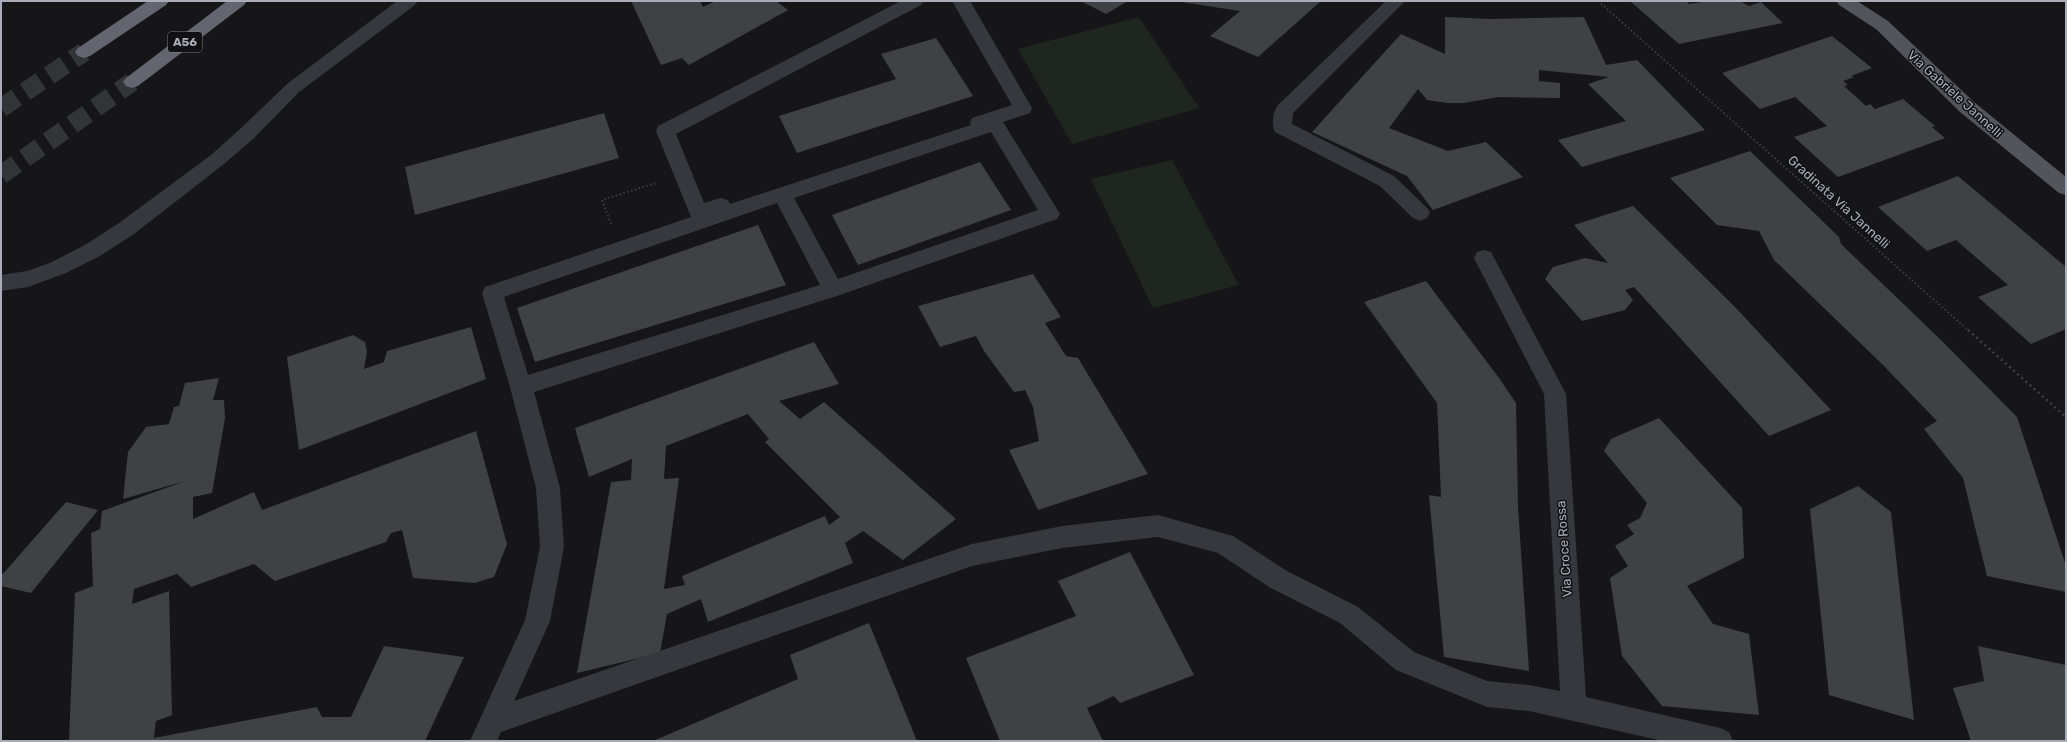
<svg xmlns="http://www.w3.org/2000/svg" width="2067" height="742" font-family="Rubik,sans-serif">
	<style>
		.green { fill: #1e261f }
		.building { fill: #404145; fill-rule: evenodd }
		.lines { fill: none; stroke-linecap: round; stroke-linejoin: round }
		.highway-tunnel { stroke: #333438; stroke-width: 19; stroke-dasharray: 19 10; stroke-linecap: butt }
		.path-far1 { stroke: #3d3f44; stroke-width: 2; stroke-dasharray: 1.5 2.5; stroke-linecap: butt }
		.path { stroke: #3d3f44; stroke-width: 2.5; stroke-dasharray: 2 3.5; stroke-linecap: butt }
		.minor { fill: #37383d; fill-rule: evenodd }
		.major { fill: #53555c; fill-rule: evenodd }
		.highway { fill: #63666e; fill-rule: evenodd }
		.labels { text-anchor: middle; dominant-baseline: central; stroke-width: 3; stroke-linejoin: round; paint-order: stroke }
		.shield { fill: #111113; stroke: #7b7e86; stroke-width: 1 }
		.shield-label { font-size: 12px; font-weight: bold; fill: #a8adb8 }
		.street-label { font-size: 13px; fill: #a8adb8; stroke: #111113 }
	</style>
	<rect width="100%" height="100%" fill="#161618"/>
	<!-- green -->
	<path class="green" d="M1139 17 1199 108 1072 144 1018 49Z
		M1172 160 1239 285 1153 308 1091 179Z"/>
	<!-- building -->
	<path class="building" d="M631 1H700L703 7 716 1H776L788 10 689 65 682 58 661 65Z
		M1081 1H1128L1106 14Z
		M1175 1H1321L1258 57 1210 36 1240 11Z
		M1630 1H1686L1689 4 1709 1H1740L1749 6 1761 2 1783 23 1679 44Z
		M1445 17 1489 19 1584 17 1606 65 1637 60 1705 130 1582 167 1558 140 1626 121 1588 84 1609 77 1539 70V81L1560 83V98L1498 97 1464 103H1447L1427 100 1418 89 1389 128 1448 151 1486 142 1523 177 1433 210 1407 176 1312 132 1401 34 1445 54Z
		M1832 36 1872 68 1851 76 1854 77 1843 81 1848 85 1844 86 1866 106 1870 104 1875 109 1903 99 1935 126 1932 127 1945 138 1838 177 1794 137 1827 126 1795 97 1760 109 1722 73Z
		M936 38 973 96 797 153 779 116 896 79 881 54Z
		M604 113 619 158 415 215 405 167Z
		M1750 151 1839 237 1841 244 1941 340 2017 417 2066 566V592L1987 576 1963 478 1924 429 1937 421 1882 364 1774 260 1759 231 1717 225 1670 178Z
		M980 162 1011 210 858 265 832 215Z
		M1958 176 2066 267V329L2031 344 1978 297 2008 285 1956 240 1927 251 1878 207Z
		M1633 206 1735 307 1831 410 1769 436 1634 287 1625 290 1633 300 1625 310 1582 321 1545 279 1553 267 1585 258 1608 263 1574 225Z
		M758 225 786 285 535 362 517 308Z
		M1033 274 1061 317 1045 323 1066 356 1078 358 1148 474 1038 510 1009 450 1039 441 1033 407 1025 390 1014 392 984 351 976 336 940 347 918 306Z
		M1426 281 1499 378 1516 403 1518 507 1529 671 1444 657 1429 495 1441 497 1437 403 1364 302Z
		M471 327 486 379 299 450 287 357 353 335 365 342 367 352 364 369 384 362 387 351Z
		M814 342 839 384 779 401 800 419 824 402 956 519 903 560 863 531 845 543 853 563 708 622 701 599 667 614 660 653 577 673 611 482 631 480 632 459 589 477 575 428ZM748 414 769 439 765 442 840 517 829 525 825 516 682 576 685 585 664 589 679 478 664 479 666 446Z
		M219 378 213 400H224L225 418 212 493 193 497V519L254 492 262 510 476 431 507 544 494 577 475 583 413 578 402 530 391 533 386 542 275 581 254 564 191 587 177 574 134 589 132 604 169 591 172 715 156 721 154 738 317 707 322 717H351L384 646 464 657 425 741H69L75 593 93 586 91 533 100 529 102 511 185 481 123 499 128 452 146 427 169 424 174 407 179 406 185 383Z
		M1659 418 1742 508 1744 558 1687 586 1713 624 1749 634 1759 715 1662 706 1622 656 1610 578 1628 566 1615 546 1634 534 1627 525 1640 518 1647 503 1604 451 1611 439Z
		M1858 486 1891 512 1914 720 1829 695 1810 509Z
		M66 502 98 510 31 593 1 586V576Z
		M1130 552 1194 675 1120 703 1114 696 1087 708 1103 741H1000L966 658 1076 616 1058 581Z
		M869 623 917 741H653L798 679 790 655Z
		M1978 646 2066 665V741H1971L1953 688 1984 681Z"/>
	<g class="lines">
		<!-- highway-tunnel -->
		<path class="highway-tunnel" d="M1 108 84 52
			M1 175 132 82"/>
		<!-- path-far1 -->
		<path class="path-far1" d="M1598 1 1969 331
			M611 224 602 200 656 183"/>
		<!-- path -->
		<path class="path" d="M1968 330 2066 417"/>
		<!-- minor -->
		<path class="minor" d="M397 1H418L415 5 299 92 253 139 224 164 134 234 100 256 66 273 28 287 1 291V275L27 271 52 262 85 245 119 223 211 155 239 130 287 84Z
			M901 1H924L921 5 676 134 704 203 721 198 728 200 730 204 971 125 970 123 972 118 1012 105 952 1H970L1032 108 1030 113 1003 122 1057 209 1060 214 1057 219 840 295 534 392 560 488 564 547 550 621 514 701 972 544 1062 526 1158 515 1233 536 1287 571 1358 607 1414 652 1487 681 1529 685 1560 691 1544 394 1474 258 1477 252 1484 250 1491 252 1566 394 1586 697 1720 728 1729 732 1733 741H1663L1529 711 1487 707 1396 670 1340 623 1269 587 1218 553 1158 537 1062 548 972 566 501 732 497 741H470L525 620 540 547 536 488 510 387 482 293 485 287 691 217 656 131 658 126ZM991 132 1038 210 838 279 794 198ZM777 203 820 285 528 375 504 297Z
			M1386 1H1405L1293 113 1292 124 1394 176 1427 208 1430 213 1427 218 1420 221 1413 218 1380 186 1275 132C1271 124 1273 114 1277 106Z"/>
		<!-- major -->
		<path class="major" d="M1836 1H1857L1888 21 1974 102 2066 177V195L2059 193 1960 112 1876 29 1839 5Z"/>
		<!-- highway -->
		<path class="highway" d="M148 1H169L166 5 90 56 84 58 78 56 75 52 78 48Z
			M227 1H247L244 5 138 86 132 88 126 86 123 82 126 78Z"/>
	</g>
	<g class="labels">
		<!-- shield labels -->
		<rect class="shield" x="168" y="32" width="34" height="20" rx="3"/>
		<g class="shield-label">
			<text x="185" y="42">A56</text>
		</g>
		<!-- street labels -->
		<g class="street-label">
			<text transform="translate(1955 94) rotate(42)">Via Gabriele Jannelli</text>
			<text transform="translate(1839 202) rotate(42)">Gradinata Via Jannelli</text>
			<text transform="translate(1564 549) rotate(-94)">Via Croce Rossa</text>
		</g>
	</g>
	<!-- border -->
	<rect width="2067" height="742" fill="none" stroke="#a8adb8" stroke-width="4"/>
</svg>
